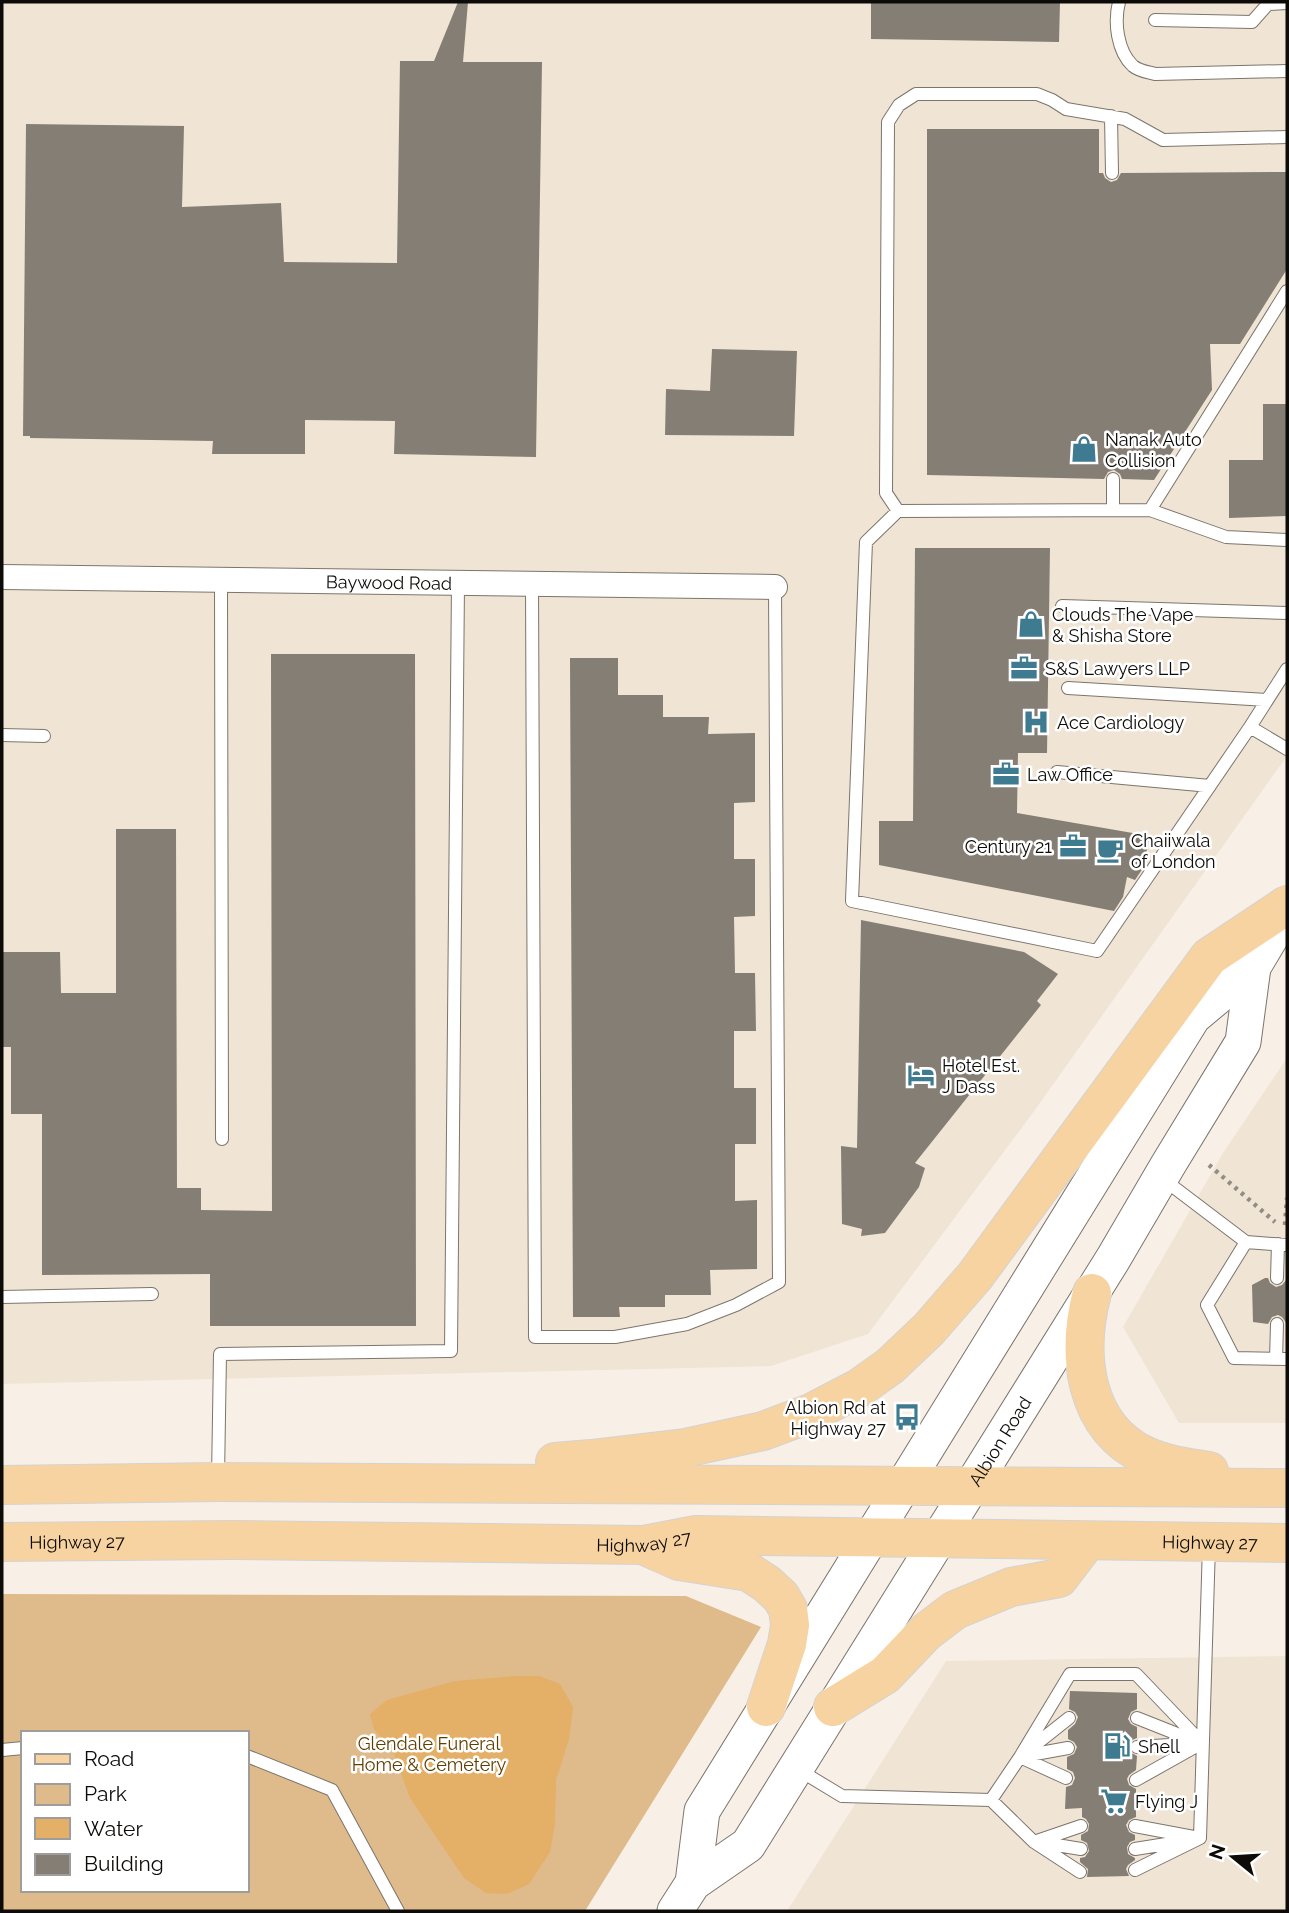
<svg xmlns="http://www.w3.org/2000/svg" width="1289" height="1913" font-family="Raleway,sans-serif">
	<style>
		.built { fill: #f0e4d4 }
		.green { fill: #dfba8a; fill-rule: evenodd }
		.water { fill: #e4af67 }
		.building { fill: #857e75 }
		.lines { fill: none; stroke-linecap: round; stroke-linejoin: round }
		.service-casing { stroke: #7c756c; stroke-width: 14 }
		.minor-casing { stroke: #7c756c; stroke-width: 26 }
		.secondary-casing { stroke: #7c756c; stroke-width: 37 }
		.primary-casing { stroke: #d3d3d3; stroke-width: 40 }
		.path { stroke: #918c85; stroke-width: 4.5; stroke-dasharray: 3.5 5; stroke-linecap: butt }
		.service { stroke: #fff; stroke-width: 12 }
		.minor { stroke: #fff; stroke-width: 24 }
		.secondary { stroke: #fff; stroke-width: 35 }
		.primary { stroke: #f7d3a1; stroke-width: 38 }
		.labels { text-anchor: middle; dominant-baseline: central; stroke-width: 5; stroke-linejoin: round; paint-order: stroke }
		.poi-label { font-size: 18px; fill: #0d0b08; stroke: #fff; text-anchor: start }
		.street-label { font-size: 18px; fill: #0d0b08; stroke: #fff }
		.park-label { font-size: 18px; fill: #603e00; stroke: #fff }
	</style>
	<rect width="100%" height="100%" fill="#f8f0e6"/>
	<!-- built -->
	<path class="built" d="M2 2H1287V756L1032 1114 868 1334 771 1366 2 1384Z
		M1287 1058V1423H1179L1123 1327 1223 1153Z
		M1287 1656V1911H787L946 1661Z"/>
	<!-- green -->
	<path class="green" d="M2 1594 686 1596 761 1627 585 1911H2ZM23 1733H247V1890H23Z"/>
	<!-- water -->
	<path class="water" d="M516 1676H539L560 1684 573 1707 569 1739 556 1780 555 1824 550 1852 529 1884 507 1894 486 1893 464 1878 410 1798 394 1754 374 1729 370 1714 387 1700 455 1681Z"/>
	<!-- building -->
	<path class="building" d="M458 2H468L463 62H542L536 457 394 454 395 421 305 420V454H212L213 441 30 438V436H23L26 124 184 126 182 207 281 203 284 262 397 263 400 61H434Z
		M871 2H1060L1059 42 871 39Z
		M927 129H1099V173H1103L1105 178 1111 182 1117 180 1121 173 1287 172V269L1240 344H1210L1212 390 1154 480 1122 479 1120 474 1114 470 1108 472 1104 479 927 475Z
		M712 349 797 351 794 436 665 435 666 389 710 391Z
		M1263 404H1287V516L1229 518V460H1263Z
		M915 548H1050L1047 753H1018L1017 813 1150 836 1143 868 1135 880 1127 877 1123 897 1114 911 879 865V821H913Z
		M271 654H415L416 1326H210V1274L42 1275V1114H11V1047H2V952H60L61 993H116V829H176L177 1188H201V1210L272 1211Z
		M570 658H618V695H663V717H709L708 734 755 733V802L734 803V859H755V916L734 917 735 973H755L756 1031H734V1088H756V1144H735V1201L757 1200V1269L710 1270 711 1295H665V1307H619L620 1317H573Z
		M861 920 1024 952 1058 974 1037 1001 1041 1005 915 1163 925 1168 919 1187 885 1233 861 1236 862 1229 842 1224 841 1146 857 1148Z
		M1265 1278H1268L1270 1283 1276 1287 1282 1285 1287 1279V1324L1282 1317 1278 1315 1272 1317 1268 1324 1253 1322 1252 1285Z
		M1070 1691 1137 1693V1709L1131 1712 1128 1719 1131 1724 1137 1727V1738L1132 1740 1128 1747 1130 1752 1137 1756 1136 1770 1129 1775 1127 1779 1129 1785 1136 1789V1817L1129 1820 1126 1825 1129 1832 1135 1835V1840L1130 1842 1127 1847 1128 1854 1135 1858V1860L1128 1865 1126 1869 1129 1876 1087 1877 1088 1869 1080 1862V1858L1085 1857 1089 1851 1087 1843 1081 1840V1835L1088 1831 1089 1824 1086 1819 1082 1817V1808L1065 1809 1066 1787 1072 1785 1075 1778 1073 1772 1067 1769V1757L1074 1754 1077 1747 1074 1742 1068 1739V1730L1075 1724 1078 1717 1075 1712 1069 1709Z"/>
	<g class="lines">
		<defs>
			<path id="service" d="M1119 2C1114 22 1117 51 1133 66 1139 71 1148 72 1155 74L1287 71
				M1155 20 1252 22 1268 4 1287 3
				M1111 116 1112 173
				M1287 137 1163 140 1125 119 1066 109 1052 100 1037 94H916L899 105 888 122 886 493 898 511 1150 510 1226 537 1287 540
				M1113 479V510
				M1150 510 1287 291
				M898 511 866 542 852 901 1097 951 1250 727
				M221 580 222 1139
				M532 584 535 1337H615L687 1324 736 1305 779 1282 775 587
				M1062 606 1287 613
				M1287 669 1250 727 1287 749
				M1068 688 1267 700
				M2 735 44 736
				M1057 772 1210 786
				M1163 1179 1246 1242 1207 1305 1234 1358 1287 1359
				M1246 1242 1287 1245
				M1277 1278 1278 1244
				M2 1297 152 1294
				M1276 1359 1277 1324
				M218 1478 220 1354 451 1351 458 583
				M1137 1718 1195 1741
				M2 1750 23 1748
				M1026 1752 1069 1718
				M247 1756 332 1790 398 1911
				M1024 1756 1068 1748
				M1020 1757 1070 1674H1136L1202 1743
				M799 1770 842 1796 991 1800 1034 1842 1080 1872
				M1136 1780 1202 1743 1137 1747
				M991 1800 1020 1757 1066 1778
				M1135 1826 1199 1838
				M1200 1838 1209 1545
				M1034 1842 1081 1826
				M1038 1842 1081 1849
				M1135 1849 1185 1841
				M1135 1870 1200 1838"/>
			<g id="minor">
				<path id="s1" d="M2 577 775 587"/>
			</g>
			<g id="secondary">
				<path d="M693 1883 702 1811 1193 1017 1253 967 1287 910"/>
				<path id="s2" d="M675 1911 693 1883 748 1845 1113 1259 1168 1165 1243 1042 1253 967"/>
			</g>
			<g id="primary">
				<path d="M1092 1293C1076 1353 1083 1427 1146 1456 1166 1465 1188 1468 1209 1471"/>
				<path d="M555 1462 591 1459 685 1448 763 1431 811 1413 859 1388 890 1366 929 1329 975 1276 1209 957 1287 905"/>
				<path d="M2 1485 218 1482 1287 1488"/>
				<path id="s3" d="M2 1542 232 1540 644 1545 696 1535 1287 1543"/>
				<path d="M645 1546 679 1561 749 1572 767 1584 781 1597 788 1609 790 1625 787 1644 766 1707"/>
				<path d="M833 1707 885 1675 926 1632 955 1610 1011 1587 1059 1578 1087 1541"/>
			</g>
		</defs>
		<!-- service casing -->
		<use href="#service" class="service-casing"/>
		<!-- minor casing -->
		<use href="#minor" class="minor-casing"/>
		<!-- secondary casing -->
		<use href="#secondary" class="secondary-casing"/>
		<!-- primary casing -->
		<use href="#primary" class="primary-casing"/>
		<!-- path -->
		<path class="path" d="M1209 1165 1275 1222
			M1285 1225 1287 1198"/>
		<!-- service -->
		<use href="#service" class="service"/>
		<!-- minor -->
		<use href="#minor" class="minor"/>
		<!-- secondary -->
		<use href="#secondary" class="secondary"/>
		<!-- primary -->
		<use href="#primary" class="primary"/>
	</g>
	<!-- icons -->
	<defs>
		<symbol id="shop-bare" viewBox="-9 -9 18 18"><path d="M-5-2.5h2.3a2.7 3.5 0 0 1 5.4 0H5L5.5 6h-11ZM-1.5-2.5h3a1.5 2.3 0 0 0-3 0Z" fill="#3e7b91" stroke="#fff" stroke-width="2.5" paint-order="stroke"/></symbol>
		<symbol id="office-bare" viewBox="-9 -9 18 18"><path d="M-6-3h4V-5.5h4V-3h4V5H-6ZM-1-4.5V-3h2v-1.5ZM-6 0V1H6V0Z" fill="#3e7b91" stroke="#fff" stroke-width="2.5" paint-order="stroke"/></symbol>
		<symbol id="hospital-bare" viewBox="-9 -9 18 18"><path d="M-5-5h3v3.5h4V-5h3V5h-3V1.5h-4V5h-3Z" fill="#3e7b91" stroke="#fff" stroke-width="2.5" paint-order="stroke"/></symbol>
		<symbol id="cafe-bare" viewBox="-9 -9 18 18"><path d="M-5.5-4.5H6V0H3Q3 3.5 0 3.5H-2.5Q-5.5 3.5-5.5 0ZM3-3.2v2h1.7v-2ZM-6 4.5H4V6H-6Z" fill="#3e7b91" stroke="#fff" stroke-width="2.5" paint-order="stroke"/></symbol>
		<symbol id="hotel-bare" viewBox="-9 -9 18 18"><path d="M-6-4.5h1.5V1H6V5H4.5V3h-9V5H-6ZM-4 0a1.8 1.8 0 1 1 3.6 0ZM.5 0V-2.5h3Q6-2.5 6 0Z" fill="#3e7b91" stroke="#fff" stroke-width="2.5" paint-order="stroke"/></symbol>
		<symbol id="bus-bare" viewBox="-9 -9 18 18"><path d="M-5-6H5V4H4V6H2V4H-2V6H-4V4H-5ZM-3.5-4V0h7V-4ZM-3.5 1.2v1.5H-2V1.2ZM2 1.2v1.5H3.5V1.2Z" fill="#3e7b91" stroke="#fff" stroke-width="2.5" paint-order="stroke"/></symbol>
		<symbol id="fuel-bare" viewBox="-9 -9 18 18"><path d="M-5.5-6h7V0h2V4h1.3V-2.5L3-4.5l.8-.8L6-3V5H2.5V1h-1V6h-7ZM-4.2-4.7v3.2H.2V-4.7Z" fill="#3e7b91" stroke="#fff" stroke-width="2.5" paint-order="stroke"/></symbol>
		<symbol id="supermarket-bare" viewBox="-9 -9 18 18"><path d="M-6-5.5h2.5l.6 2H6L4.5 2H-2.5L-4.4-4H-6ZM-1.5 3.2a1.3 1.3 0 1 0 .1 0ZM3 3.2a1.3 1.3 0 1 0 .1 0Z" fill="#3e7b91" stroke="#fff" stroke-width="2.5" paint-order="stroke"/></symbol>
	</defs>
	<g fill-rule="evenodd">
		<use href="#shop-bare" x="1065" y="430" width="38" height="38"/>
		<use href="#shop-bare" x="1012" y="605" width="38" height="38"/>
		<use href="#office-bare" x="1005" y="649" width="38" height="38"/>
		<use href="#hospital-bare" x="1017" y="703" width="38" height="38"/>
		<use href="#office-bare" x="987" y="755" width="38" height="38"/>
		<use href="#office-bare" x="1054" y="827" width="38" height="38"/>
		<use href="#cafe-bare" x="1091" y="831" width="38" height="38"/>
		<use href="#hotel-bare" x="902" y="1056" width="38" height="38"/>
		<use href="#bus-bare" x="888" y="1398" width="38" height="38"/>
		<use href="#fuel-bare" x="1098" y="1727" width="38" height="38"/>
		<use href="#supermarket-bare" x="1095" y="1782" width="38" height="38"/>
	</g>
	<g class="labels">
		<!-- poi labels -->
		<g class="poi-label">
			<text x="1105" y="439">Nanak Auto<tspan x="1105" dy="21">Collision</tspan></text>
			<text x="1052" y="614">Clouds The Vape<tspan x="1052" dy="21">&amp; Shisha Store</tspan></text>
			<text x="1045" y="668">S&amp;S Lawyers LLP</text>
			<text x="1057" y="722">Ace Cardiology</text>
			<text x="1027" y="774">Law Office</text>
			<text x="1131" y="840">Chaiiwala<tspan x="1131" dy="21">of London</tspan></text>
			<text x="1052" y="846" text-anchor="end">Century 21</text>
			<text x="942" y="1065">Hotel Est.<tspan x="942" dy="21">J Dass</tspan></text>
			<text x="886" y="1407" text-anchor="end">Albion Rd at<tspan x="886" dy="21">Highway 27</tspan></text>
			<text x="1138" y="1746">Shell</text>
			<text x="1135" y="1801">Flying J</text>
		</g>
		<!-- street labels -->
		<g class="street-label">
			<text stroke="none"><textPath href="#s1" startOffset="387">Baywood Road</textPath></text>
			<text stroke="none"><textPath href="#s2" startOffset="576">Albion Road</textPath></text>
			<text stroke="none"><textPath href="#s3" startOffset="642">Highway 27</textPath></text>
			<text stroke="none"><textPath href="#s3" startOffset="75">Highway 27</textPath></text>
			<text stroke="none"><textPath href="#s3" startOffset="1209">Highway 27</textPath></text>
		</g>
		<!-- park labels -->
		<g class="park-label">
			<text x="429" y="1743">Glendale Funeral<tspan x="429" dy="21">Home &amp; Cemetery</tspan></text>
		</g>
	</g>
	<!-- border -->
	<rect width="1289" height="1913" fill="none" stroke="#0d0b08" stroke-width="7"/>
	<!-- legend -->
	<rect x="21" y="1731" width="228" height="161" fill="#ffffff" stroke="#9e9d9c" stroke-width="2"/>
	<rect x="35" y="1754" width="35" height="10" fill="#f7d3a1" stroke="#9e9d9c" stroke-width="2"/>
	<text x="84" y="1766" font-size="21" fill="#0d0b08">Road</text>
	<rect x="35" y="1784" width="35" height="21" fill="#dfba8a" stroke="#9e9d9c" stroke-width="2"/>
	<text x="84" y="1801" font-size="21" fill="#0d0b08">Park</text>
	<rect x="35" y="1818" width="35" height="21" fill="#e4af67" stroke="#9e9d9c" stroke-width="2"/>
	<text x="84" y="1836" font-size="21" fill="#0d0b08">Water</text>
	<rect x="35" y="1854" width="35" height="21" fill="#857e75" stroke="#9e9d9c" stroke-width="2"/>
	<text x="84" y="1871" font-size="21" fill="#0d0b08">Building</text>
	<!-- north arrow -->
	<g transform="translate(1233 1857) rotate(288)" stroke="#ffffff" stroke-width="5" paint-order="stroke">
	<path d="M0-5L12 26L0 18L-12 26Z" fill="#0d0b08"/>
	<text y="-10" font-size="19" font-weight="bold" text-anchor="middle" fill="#0d0b08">N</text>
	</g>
</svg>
